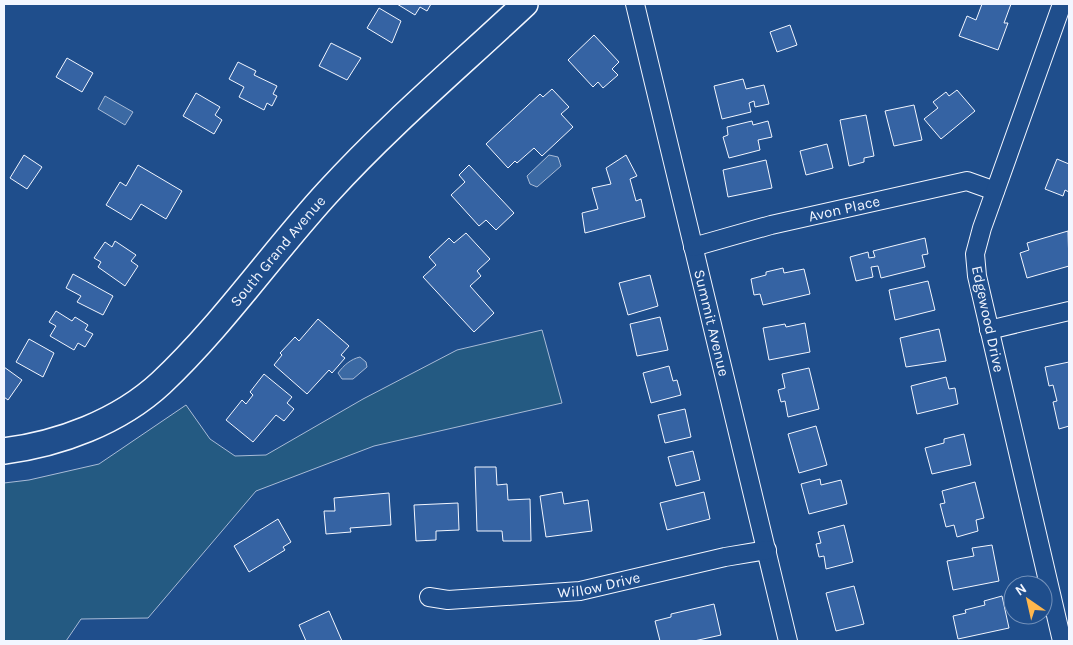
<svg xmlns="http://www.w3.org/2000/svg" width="1073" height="645" font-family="Karla,sans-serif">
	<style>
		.green { fill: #245a82; stroke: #a8bbd7 }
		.water { fill: #3b69a3; stroke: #a8bbd7 }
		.building { fill: #3563a3; stroke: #f2f6ff }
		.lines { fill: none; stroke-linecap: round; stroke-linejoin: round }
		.street-casing { stroke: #f2f6ff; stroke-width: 20 }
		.secondary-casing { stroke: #f2f6ff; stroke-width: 28 }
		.street { stroke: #1f4e8c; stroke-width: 18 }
		.secondary { stroke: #1f4e8c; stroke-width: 25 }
		.labels { text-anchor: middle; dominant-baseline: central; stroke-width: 4; stroke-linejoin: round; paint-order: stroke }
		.street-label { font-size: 15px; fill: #f2f6ff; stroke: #1f4e8c }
	</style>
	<rect width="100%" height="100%" fill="#1f4e8c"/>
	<!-- green -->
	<path class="green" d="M542 330 562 403 374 446 256 491 148 618 81 619 66 641H4V483L29 480 99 464 186 405 210 439 235 456 266 455 363 399 457 350Z"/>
	<!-- water -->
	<path class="water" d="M105 96 133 112 125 125 98 109Z
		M549 155 558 157 561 166 537 187 530 184 527 176Z
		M360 357 366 362 367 367 353 379H342L338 373C344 365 351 359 360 357Z"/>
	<!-- building -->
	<path class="building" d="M397 4H431L427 11 420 7 415 15Z
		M982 4H1011L1004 23H1008L998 50 959 36 967 16 976 20Z
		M379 8 401 21 392 43 367 28Z
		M790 25 797 45 777 52 770 32Z
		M594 35 619 62 612 69 618 75 603 88 598 82 593 87 568 60Z
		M331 43 361 58 347 80 319 66Z
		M67 58 93 73 82 92 56 77Z
		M238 62 256 71 254 75 277 86 273 94 277 96 272 106 267 103 264 110 239 97 244 87 229 79Z
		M743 79 746 89 764 85 769 104 755 107 754 101 749 103 751 112 722 119 714 86Z
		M552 89 569 107 561 114 573 127 542 156 534 148 517 163 515 161 508 168 486 144 540 94 543 97Z
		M957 90 975 111 941 139 924 119 938 108 933 102 946 92 949 96Z
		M196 93 220 107 215 115 222 120 214 134 183 116Z
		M914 105 922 140 894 146 885 111Z
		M866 115 874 156 864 158V162L849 166 840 120Z
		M752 121 753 125 768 121 772 137 758 140 760 150 729 158 723 137 728 135 727 127Z
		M827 144 833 168 806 175 800 151Z
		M24 155 42 167 27 189 10 178Z
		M626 155 637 176 630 179 636 201 641 199 645 217 585 233 582 213 598 209 592 188 611 184 606 168Z
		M1057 159 1069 164V192L1065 190 1063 196 1045 189Z
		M766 160 772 188 728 197 723 170Z
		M138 165 182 191 166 219 141 204 131 220 106 205 120 182 126 186Z
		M469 165 514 213 496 230 486 220 479 226 451 195 465 182 459 175Z
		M1068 231 1069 266 1027 278 1020 253 1029 250 1027 243Z
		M466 233 490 259 477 271 481 276 470 286 494 313 474 332 423 277 436 265 429 257 449 238 454 243Z
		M925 238 928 254 922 255 925 267 881 278 878 266 871 267 873 277 856 281 850 257 868 252 869 258 875 257 873 251Z
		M115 241 136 255 131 261 138 266 125 286 98 267 101 262 94 258 105 242 112 247Z
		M783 268 784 273 804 269 810 294 763 305 760 294 754 295 751 279 766 275V272Z
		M73 274 113 296 103 315 77 302 81 296 66 288Z
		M650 275 658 306 628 315 619 283Z
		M928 281 935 310 895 320 889 290Z
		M56 311 72 321 75 317 88 325 85 330 93 334 85 347 78 343 74 350 50 336 56 326 49 322Z
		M660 317 668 350 637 356 630 324Z
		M318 319 349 346 341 355 345 358 332 373 329 370 307 394 274 365 282 355 280 353 295 337 299 341Z
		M805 323 810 352 769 360 763 328 785 324 786 327Z
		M939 329 946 361 906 367 900 338Z
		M29 339 54 353 43 377 16 362Z
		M1069 362V426L1059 429 1053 402 1057 401 1053 385 1049 386 1045 367Z
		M669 366 673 381 677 380 681 395 651 403 643 373Z
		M4 367 22 380 8 400 4 397Z
		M809 368 819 409 788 417 785 401 781 402 778 390 785 388 782 374Z
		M264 374 292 397 287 403 294 409 284 421 276 415 253 442 226 420 242 400 246 404 253 395 250 392Z
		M946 377 949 389 955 388 958 404 917 414 911 386Z
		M685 409 691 437 665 443 658 415Z
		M816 426 827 465 799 473 788 434Z
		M964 434 971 465 932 474 925 448 944 443V439Z
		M693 451 700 480 676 486 668 457Z
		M475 467H496L497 485 507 484 508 500 530 499 531 541H503L502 531H477Z
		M820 479 821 485 841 480 847 504 809 514 801 484Z
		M975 482 984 518 976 520 978 531 957 537 954 525 946 527 940 504 945 503 942 491Z
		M562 492 564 504 588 500 592 531 546 537 540 496Z
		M704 492 710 519 667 530 660 503Z
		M389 493 391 525 350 528 351 532 326 534 324 511H335L334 498Z
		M458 503 459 530 436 531V540L416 541 414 505Z
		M278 519 291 542 283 547 285 550 249 572 234 546Z
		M844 525 853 562 826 569 824 556 819 557 816 544 821 543 818 532Z
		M992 545 999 581 953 590 947 561 974 556 972 548Z
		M854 586 864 624 836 631 826 593Z
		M1002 596 1009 628 958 639 953 616 966 613 965 610 985 605 984 601Z
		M714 604 721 635 694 641H660L655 621 671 617V614Z
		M329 611 342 641H306L299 625Z"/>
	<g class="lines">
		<defs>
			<g id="street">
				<path id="s1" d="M635 4 788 641"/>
				<path id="s2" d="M693 247 771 225 967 181 995 191"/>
				<path d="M989 330 1069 311"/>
				<path id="s3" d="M429 597 448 600 580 591 725 557 767 550"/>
				<path d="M1062 641 977 276 975 254 982 228 1062 4"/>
			</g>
			<g id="secondary">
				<path id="s4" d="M4 451C59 444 119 422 161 383 221 327 272 253 328 192 389 125 459 66 525 4"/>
			</g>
		</defs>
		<!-- street casing -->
		<use href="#street" class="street-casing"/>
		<!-- secondary casing -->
		<use href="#secondary" class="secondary-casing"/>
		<!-- street -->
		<use href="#street" class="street"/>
		<!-- secondary -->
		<use href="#secondary" class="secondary"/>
	</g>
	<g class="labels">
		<!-- street labels -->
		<g class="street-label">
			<text stroke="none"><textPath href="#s2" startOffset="156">Avon Place</textPath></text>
			<text stroke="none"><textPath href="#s4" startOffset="350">South Grand Avenue</textPath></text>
			<text transform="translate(988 319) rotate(78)">Edgewood Drive</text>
			<text stroke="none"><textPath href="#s1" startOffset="328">Summit Avenue</textPath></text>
			<text stroke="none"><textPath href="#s3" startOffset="171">Willow Drive</textPath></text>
		</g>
	</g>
	<!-- border -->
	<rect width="1073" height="645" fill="none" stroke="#f2f6ff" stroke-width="10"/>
	<!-- north arrow -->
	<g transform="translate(1028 600) rotate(326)"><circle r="24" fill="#1f4e8c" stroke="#7391ba"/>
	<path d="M0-4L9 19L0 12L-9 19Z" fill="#ffb74d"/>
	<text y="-8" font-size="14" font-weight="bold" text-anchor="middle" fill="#f2f6ff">N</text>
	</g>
</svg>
